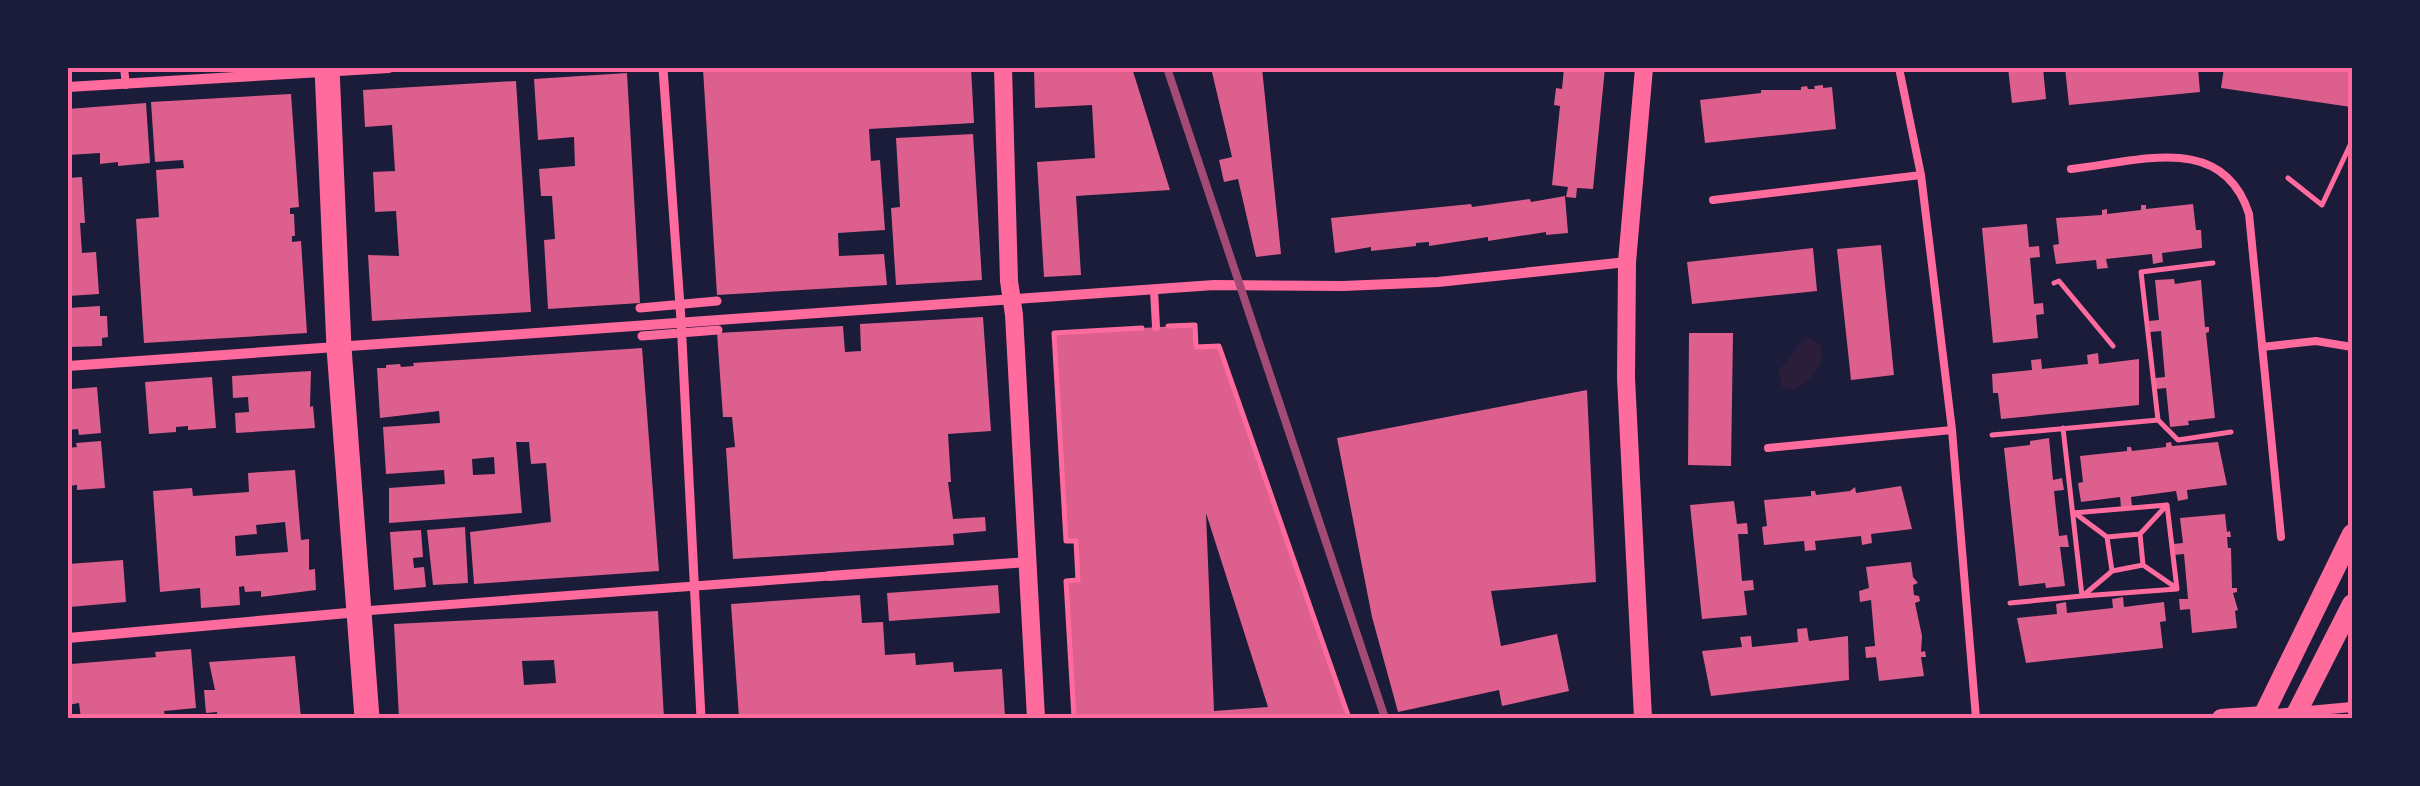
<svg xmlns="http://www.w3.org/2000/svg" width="2420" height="786" font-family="Quicksand,sans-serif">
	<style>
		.green { fill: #2a1e3b }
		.building { fill: #dd5f8e; fill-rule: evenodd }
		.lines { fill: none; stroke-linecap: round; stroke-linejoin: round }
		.path { stroke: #ff6b9d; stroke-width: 5 }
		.service { stroke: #ff6b9d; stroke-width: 8 }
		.pedestrian { stroke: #ff6b9d; stroke-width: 9 }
		.minor { stroke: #ff6b9d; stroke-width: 10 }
		.tertiary { stroke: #ff6b9d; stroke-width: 18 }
		.secondary { stroke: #ff6b9d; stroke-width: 20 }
		.primary { stroke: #ff6b9d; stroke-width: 25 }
		.rail { stroke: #a44b75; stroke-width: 8 }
		.neatline { fill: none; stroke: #ff6b9d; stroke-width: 4 }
	</style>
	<rect width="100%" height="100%" fill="#1b1b3a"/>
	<!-- green -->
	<path class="green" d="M1806 336 1821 345C1827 364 1810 382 1793 390L1783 388 1778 372Z"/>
	<!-- building -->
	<path class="building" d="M971 68 974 123 869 129 871 161 880 160 885 230 838 233 839 256 884 254 887 285 717 295 703 69Z
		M1034 68H1132L1170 190 1076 196 1081 275 1044 277 1037 162 1095 158 1092 105 1035 108Z
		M1211 68H1262L1281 254 1256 257 1238 179 1224 182 1219 160 1232 157Z
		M1564 68H1605L1593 189 1577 188 1576 198 1566 197 1568 187 1552 185 1560 106 1554 105 1556 88 1562 89Z
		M2008 68H2043L2046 99 2012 103Z
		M2065 68H2198L2200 92 2069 105Z
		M2224 68H2352L2351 107 2221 88Z
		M627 73 640 303 548 309 544 240 555 239 552 196H541L539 169 575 166 574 137 538 140 534 79Z
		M516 81 531 312 372 321 368 255 399 256 396 211 375 212 373 172 395 171 392 125 365 127 363 90Z
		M1823 85V88L1832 87 1836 129 1705 143 1700 100 1761 93V90H1801V87L1807 86 1808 89H1815L1814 86Z
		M291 94 299 207 290 208V214H294L295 236H292V242L301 241 307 333 144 343 136 219 159 217 156 170 184 168 183 160 155 162 151 102Z
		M146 103 150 163 118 166V162L100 164V153L68 155V109Z
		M973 134 982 280 896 285 891 208 900 207 896 138Z
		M82 177 85 223H80L82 253 96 252 99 294 68 296V178Z
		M1565 196 1568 233 1546 235V232L1488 241V237L1429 246V242L1416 243V246L1371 251V247L1335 253 1331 218 1471 204 1472 207 1530 199 1531 202Z
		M2193 204 2196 230H2201L2202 248 2162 253 2163 262 2153 264 2152 254 2106 259 2108 268 2097 269 2096 260 2056 264 2053 245 2059 244 2056 218 2102 215V210L2107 209V214L2141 210V205H2146V209Z
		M2027 224 2029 247 2039 246 2040 257 2030 258 2034 304 2043 303 2044 314 2036 315 2038 338 1993 343 1982 228Z
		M1881 245 1894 375 1851 380 1837 249Z
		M1813 248 1817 291 1692 304 1687 262Z
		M2174 279 2175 284 2201 280 2205 327H2209V332L2206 333 2215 418 2188 421 2189 425 2170 427 2166 388 2156 389 2155 378 2165 377 2161 331 2150 332 2149 321 2159 320 2155 280Z
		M100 306V316H107L108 337 102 338V346L68 347V308Z
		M983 317 991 431 948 434 951 482H948L953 519 985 517 986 531 953 534 954 545 733 559 726 448 735 447 732 417H723L717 333 843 326 845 352 861 351 860 324Z
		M1195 325 1196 347 1219 346 1349 718H1074L1066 581 1078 580 1076 541H1066L1054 333ZM1206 513 1268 707 1214 711Z
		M1689 333H1733L1731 466 1688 465Z
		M642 348 659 571 474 584 470 532 551 522 546 463 531 464 529 442H516L522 513 389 523V488L445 484 444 470 386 474 383 427 440 423 439 411 380 418 377 368H386V365L400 364 401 367 414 366 413 363ZM494 457 495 474 473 475 472 459Z
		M2098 353 2099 364 2139 359V405L2001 419 1998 393H1993L1992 374 2032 370 2031 360 2041 359 2042 369 2088 364 2087 355Z
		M311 371 310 407 313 406 315 428 236 433 235 413 249 412 248 397 233 398 232 376Z
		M212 377 216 428 188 430V426L176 427V432L149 434 145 382Z
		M97 387 101 433 79 435 78 429 68 430V394H72V389Z
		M1587 390 1596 582 1491 591 1501 646 1557 634 1569 691 1502 706 1499 690 1398 712 1372 617 1337 438Z
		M2049 438 2053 480 2062 478 2064 490 2054 491 2059 536 2067 535 2069 547H2060L2065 586 2046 588 2045 583 2019 586 2004 448 2030 445V441Z
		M101 441 105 488 77 490V485L68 486V448L77 447 76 443Z
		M2171 442 2172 446 2218 442 2227 485 2187 490 2188 499 2178 501 2176 491 2131 497 2132 506 2121 507 2120 497 2081 502 2078 483 2083 482 2080 456 2127 451V447H2131L2132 451 2166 447V443Z
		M295 470 301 540 309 539V570L315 569 316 590 261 597V591L245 592 244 586 239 587 240 605 201 608 200 588 160 592 153 491 192 488 193 496 249 492 248 473ZM285 522 288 552 236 556 235 536 257 534 256 525Z
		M1901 486 1912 529 1871 534 1872 543 1862 545 1861 536 1815 541 1816 550 1805 551 1804 541 1764 545 1762 527 1767 526 1764 500 1811 496V491H1815L1816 495 1850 491 1855 487 1856 493Z
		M1734 501 1737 524 1747 523 1748 534H1738L1742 581 1753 580 1754 590 1744 591 1747 615 1702 619 1690 505Z
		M2225 514 2227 532 2230 531 2231 537H2227L2228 548H2231L2232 588H2237V592L2233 593 2238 610 2235 611 2237 628 2192 633 2190 609 2180 610 2179 599H2188L2184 554 2174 555 2173 544 2183 543 2180 518Z
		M465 527 468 583 433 585 427 530Z
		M421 530 423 557 413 558 414 568 424 567 426 587 394 590 390 532Z
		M123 560 126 602 70 607 68 564Z
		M1911 562 1913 577 1918 583 1913 585 1914 595 1919 596 1920 601 1915 603 1922 636 1921 652 1925 651 1926 657H1921L1924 676 1879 681 1876 657 1866 658 1865 647 1875 646 1871 600 1860 602 1859 591 1869 588 1866 567Z
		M998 585 1000 613 889 621 887 593Z
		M860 595 862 623 883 622 885 655 915 653 916 665 953 662 954 672 1002 669 1005 717 739 718 731 604Z
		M2123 597 2124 607 2164 602 2166 621 2160 622 2163 648 2026 663 2017 618 2057 614 2056 604 2066 602 2067 613 2113 608 2112 599Z
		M658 611 664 718H399L394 624ZM554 660 556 683 524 685 522 661Z
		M1807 628 1809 641 1848 636 1849 680 1711 696 1702 651 1742 647 1740 637 1751 636 1752 647 1798 642 1797 629Z
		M191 649 196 708 164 711 165 718H81L79 703 68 705V661H71V664L156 657 155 652Z
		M295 656 301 718H217V712L206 713 204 690H215L209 662Z"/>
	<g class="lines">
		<!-- path -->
		<path class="path" d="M2288 178 2322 205 2352 141
			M2213 263 2141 272 2158 420 2178 440 2231 432
			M2054 283 2059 281 2113 346
			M1168 326 1195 325 1196 347 1219 346 1349 718
			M1992 435 2158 420
			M2073 513 2167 505 2177 589 2082 596
			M2076 514 2107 537 2112 571 2143 565 2175 587
			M2140 534 2143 565
			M2107 537 2140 534 2167 505
			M2085 594 2111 572
			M2010 603 2082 596 2063 428
			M1074 718 1066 581 1078 580 1076 541H1066L1054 333 1142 328"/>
		<!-- service -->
		<path class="service" d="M124 68 126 85
			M1899 68 1921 175
			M2071 169C2137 162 2223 131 2249 214L2281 537
			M1713 200 1921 175 1952 430 1976 718
			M1154 290 1156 327
			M2262 347 2316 341 2352 347
			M1768 448 1952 430"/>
		<!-- pedestrian -->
		<path class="pedestrian" d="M663 68 681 320 701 718
			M640 308 717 301
			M642 336 718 330
			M363 611 829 576"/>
		<!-- minor -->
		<path class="minor" d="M68 87 389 68
			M68 366 1214 285 1343 286 1438 282 1627 262
			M829 576 1028 562
			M68 638 359 612
			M2265 715 2352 707"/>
		<!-- tertiary -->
		<path class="tertiary" d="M1003 68 1009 281 1014 315 1036 718
			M1643 718 1626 378 1627 262 1644 68
			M2221 718 2264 715"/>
		<!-- secondary -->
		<path class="secondary" d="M2262 718 2352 534
			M2294 718 2352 604"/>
		<!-- primary -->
		<path class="primary" d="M327 68 339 348 367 718"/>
		<!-- rail -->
		<path class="rail" d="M1167 68 1385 718"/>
	</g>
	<!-- border -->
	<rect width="2420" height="786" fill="none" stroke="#1b1b3a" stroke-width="140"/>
	<rect x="70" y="70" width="2280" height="646" class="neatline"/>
</svg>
